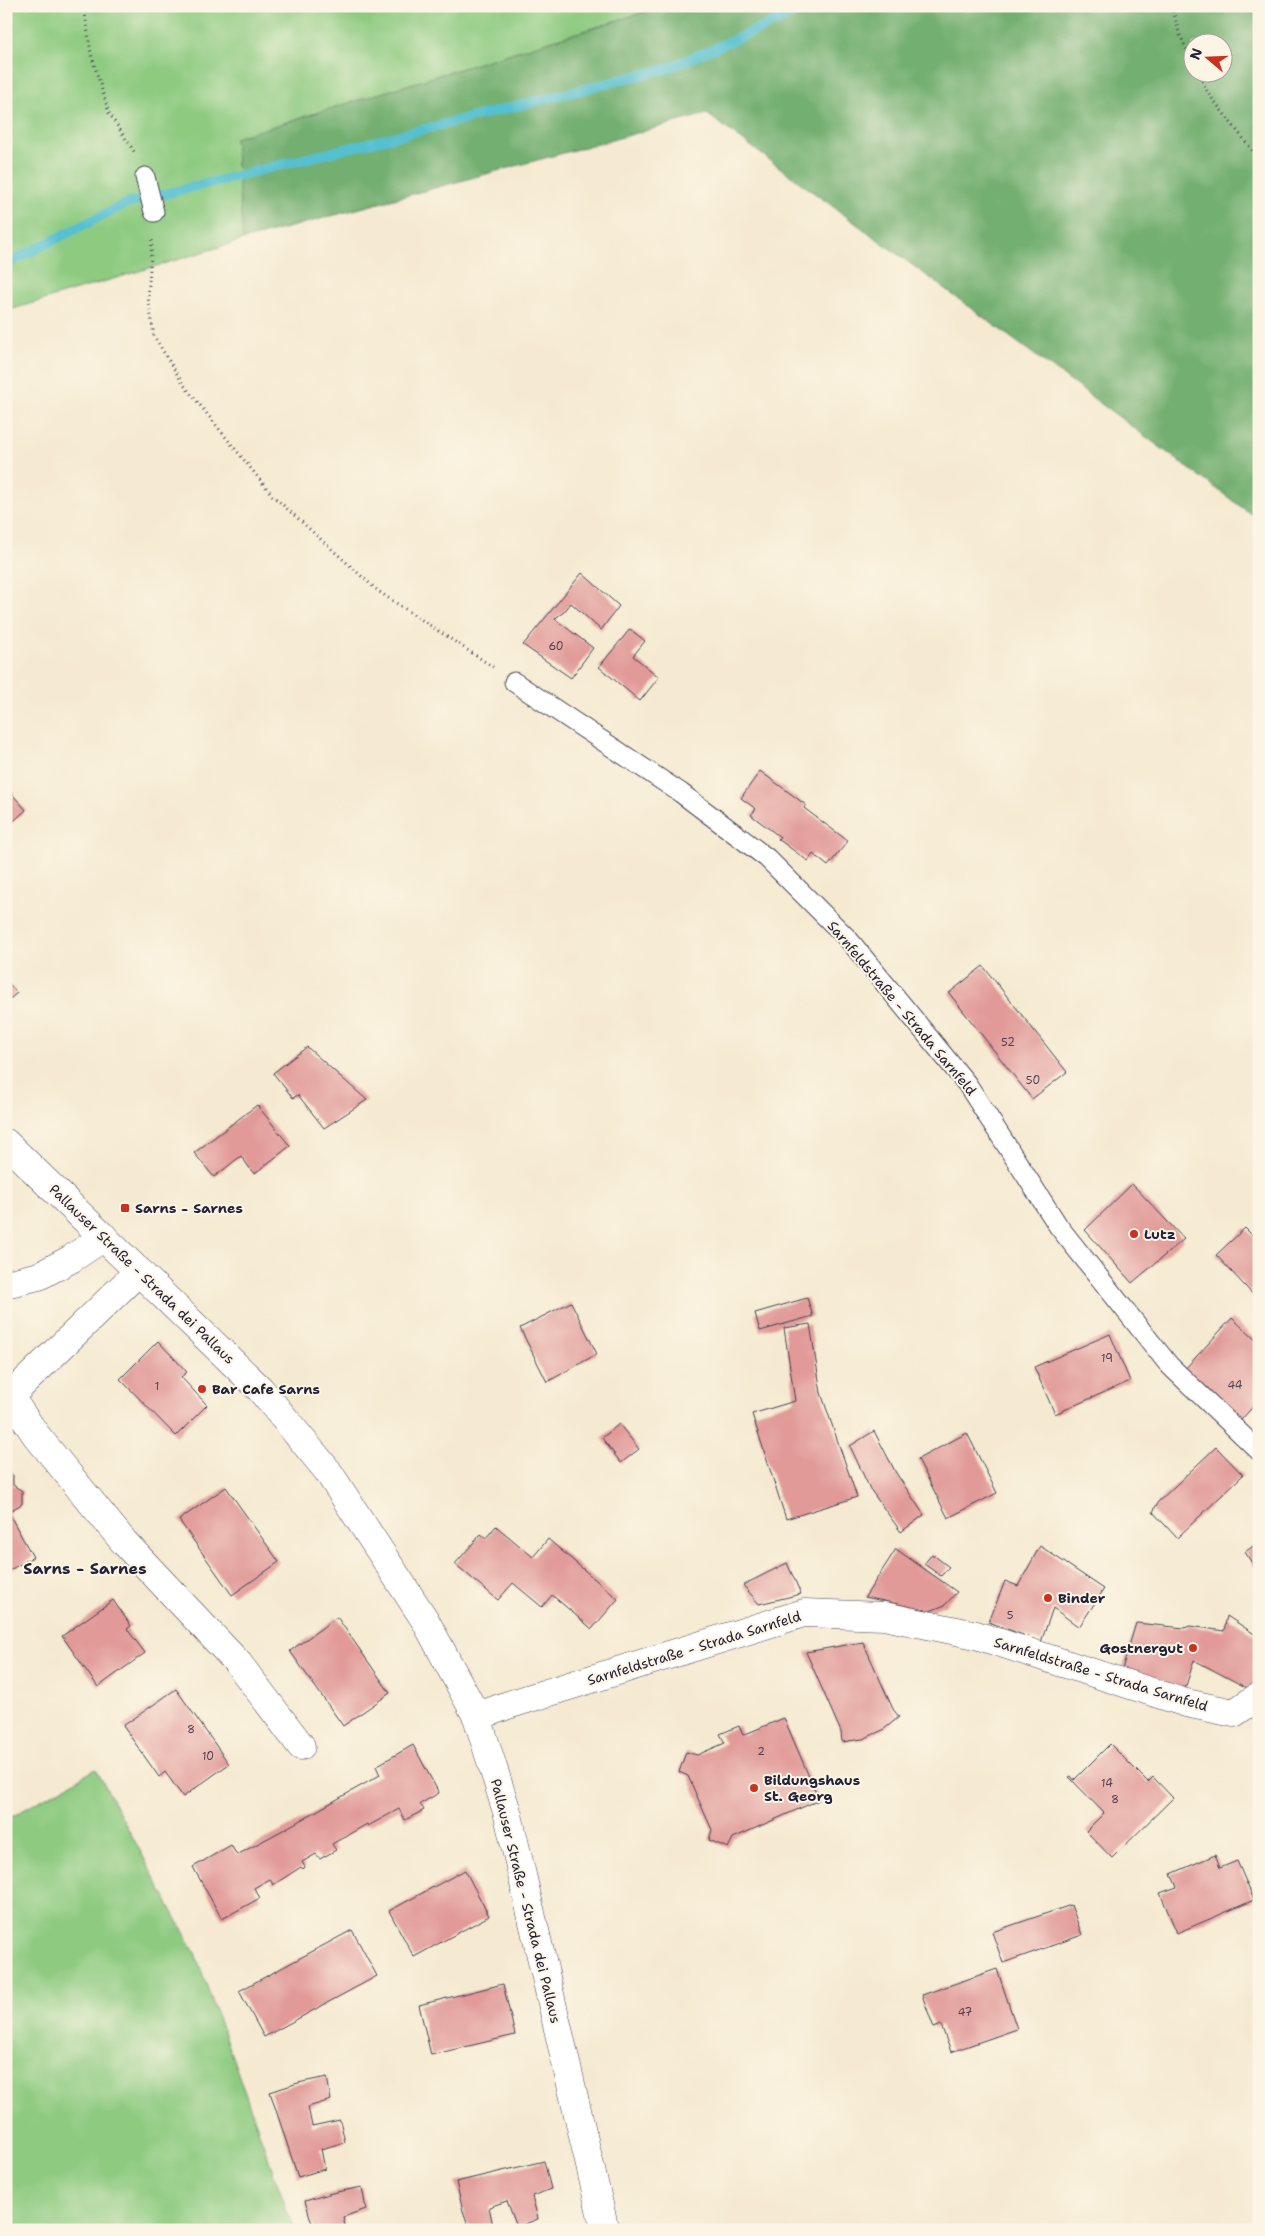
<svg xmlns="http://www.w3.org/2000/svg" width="1265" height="2236" font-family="'Shantell Sans',sans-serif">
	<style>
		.green { fill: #8ecb81; stroke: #58765e }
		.forest { fill: #72af6f; stroke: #4a6855; fill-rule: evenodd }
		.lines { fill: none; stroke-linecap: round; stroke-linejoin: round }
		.stream { stroke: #55c0d0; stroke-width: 10 }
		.building { fill: #e19a98 }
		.service-casing { stroke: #424052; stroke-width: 21 }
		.minor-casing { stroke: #424052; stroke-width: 29 }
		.tertiary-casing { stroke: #424052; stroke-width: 29 }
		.path { stroke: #424052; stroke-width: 3; stroke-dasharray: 1 4; stroke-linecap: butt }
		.service { stroke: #fff; stroke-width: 19 }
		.minor { stroke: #fff; stroke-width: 28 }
		.tertiary { stroke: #fff; stroke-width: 28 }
		.poi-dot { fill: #c8321e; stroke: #fcf5e5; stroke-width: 2 }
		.labels { text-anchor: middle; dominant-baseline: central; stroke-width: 4; stroke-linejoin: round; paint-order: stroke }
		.number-label { font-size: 11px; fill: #524052 }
		.street-label { font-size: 14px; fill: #22223b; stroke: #fcf5e5 }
		.poi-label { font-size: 14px; font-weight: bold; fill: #22223b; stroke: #fcf5e5; text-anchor: start }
		.quarter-label { font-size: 16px; font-weight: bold; fill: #22223b; stroke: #fcf5e5 }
	</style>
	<rect width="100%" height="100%" fill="#fcf5e5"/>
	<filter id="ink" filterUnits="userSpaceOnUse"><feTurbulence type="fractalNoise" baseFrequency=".02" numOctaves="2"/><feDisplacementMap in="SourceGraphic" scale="10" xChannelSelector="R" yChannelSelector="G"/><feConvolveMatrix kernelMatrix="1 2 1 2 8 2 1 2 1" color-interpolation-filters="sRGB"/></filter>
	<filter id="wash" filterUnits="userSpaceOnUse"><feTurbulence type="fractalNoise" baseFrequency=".0096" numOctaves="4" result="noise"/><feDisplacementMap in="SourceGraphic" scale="20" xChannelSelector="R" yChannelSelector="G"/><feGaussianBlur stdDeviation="1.12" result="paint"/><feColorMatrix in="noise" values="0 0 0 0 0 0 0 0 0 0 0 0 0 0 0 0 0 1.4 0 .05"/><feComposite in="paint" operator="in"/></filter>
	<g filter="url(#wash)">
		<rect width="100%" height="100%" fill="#f5ead1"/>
		<!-- green -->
		<path class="green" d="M6 6H664L235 138 243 240 6 311Z
			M96 1769 195 1953 294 2230H6V1820Z"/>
		<!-- forest -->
		<path class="forest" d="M664 6H1259V520L707 114 243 240 235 138ZM1192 42H1222V72H1192Z"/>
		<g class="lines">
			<!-- stream -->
			<path class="stream" d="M6 264 125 204 668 68 812 6"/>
		</g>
		<g id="blocks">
			<!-- building -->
			<path class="building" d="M582 573 619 606 601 630 571 603 564 612 558 616 555 619 593 648 571 678 523 645Z
				M630 629 645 641 633 656 659 677 640 701 599 667Z
				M760 771 806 805 804 808 848 841 828 866 813 854 808 861 778 839 780 837 751 815 756 809 741 798Z
				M6 787 26 810 6 828Z
				M983 966 1067 1072 1032 1099 949 993Z
				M6 981 17 993 6 1002Z
				M307 1047 367 1100 324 1128 298 1095 293 1098 273 1073Z
				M257 1105 290 1146 254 1174 241 1156 214 1177 194 1153Z
				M1132 1184 1184 1239 1132 1283 1085 1230Z
				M1245 1228 1259 1242V1301L1216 1255Z
				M807 1298 813 1316 760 1331 755 1313Z
				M571 1302 597 1354 547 1382 520 1328Z
				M1232 1318 1259 1343V1400L1240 1421 1184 1370Z
				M810 1324 821 1393 857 1497 786 1519 752 1414 795 1401 784 1328Z
				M1110 1334 1130 1381 1055 1414 1034 1367Z
				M158 1341 187 1372 181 1377 207 1405 176 1436 120 1379Z
				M619 1424 639 1449 621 1463 602 1438Z
				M874 1431 896 1473 924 1515 901 1532 870 1489 850 1446Z
				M967 1433 997 1493 948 1518 918 1459Z
				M1216 1447 1243 1475 1177 1538 1153 1512 1158 1502Z
				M6 1470 13 1475V1485L22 1491V1504L8 1512 33 1557 6 1572Z
				M226 1487 279 1562 232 1595 179 1520Z
				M496 1526 533 1557 548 1539 618 1599 592 1629 552 1595 542 1607 513 1583 498 1600 455 1564 481 1534 486 1538Z
				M1259 1542V1574L1245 1552Z
				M1040 1546 1104 1589 1079 1627 1053 1608 1041 1642 989 1622 1005 1581 1018 1586Z
				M896 1549 957 1592 945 1605 930 1611 865 1597Z
				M932 1554 949 1567 941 1576 924 1564Z
				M787 1563 801 1594 759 1604 743 1585Z
				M113 1600 131 1626 127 1629 145 1653 98 1687 62 1636Z
				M1227 1616 1259 1637V1676L1253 1691 1194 1660 1185 1689 1122 1669 1136 1623 1184 1628 1190 1626 1224 1631Z
				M337 1617 390 1693 343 1726 290 1651Z
				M863 1642 893 1709 899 1717 883 1730 863 1739 842 1742 841 1732 806 1652Z
				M176 1689 229 1764 183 1797 165 1772 159 1777 123 1726Z
				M784 1718 819 1800 733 1838 728 1848 709 1840 712 1830 688 1776 679 1772 686 1752 697 1755 725 1743 720 1734 739 1726 743 1735Z
				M1110 1744 1148 1782 1153 1777 1173 1798 1112 1858 1086 1831 1104 1813 1069 1777 1071 1776 1074 1780Z
				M413 1745 439 1793 420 1804 424 1810 405 1820 399 1809 368 1826 367 1824 332 1844 336 1850 320 1859 316 1854 302 1862 305 1867 303 1869 301 1867 273 1885 270 1879 254 1888 260 1898 222 1919 193 1867 231 1845 237 1855 283 1830 380 1775 376 1766Z
				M1215 1855 1220 1868 1237 1861 1254 1900 1177 1933 1160 1893 1177 1887 1171 1874Z
				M465 1870 489 1916 414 1957 389 1911Z
				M1071 1905 1082 1935 1003 1963 992 1932Z
				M352 1930 377 1976 264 2037 239 1991Z
				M997 1969 1017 2029 951 2052 941 2025 934 2028 922 1995Z
				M503 1984 515 2035 431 2055 419 2005Z
				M327 2077 331 2100 308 2107 312 2126 340 2120 345 2142 321 2149 325 2169 298 2177 270 2092 298 2083Z
				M544 2161 551 2189 532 2196 538 2219 517 2227 507 2201 489 2207 494 2230H470L463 2211 456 2182Z
				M362 2187 366 2209 343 2217 346 2230H314L305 2201 332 2193Z"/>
		</g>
	</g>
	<g filter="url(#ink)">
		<use href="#blocks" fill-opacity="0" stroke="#424052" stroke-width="1"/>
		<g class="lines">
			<defs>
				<path id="service" d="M145 177 154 212
					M514 682 681 793 767 858 849 940 967 1084 1059 1227 1169 1365 1259 1451"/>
				<path id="minor" d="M6 1284 39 1276 71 1259 104 1237
					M10 1397 36 1435 124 1542 238 1663 301 1746
					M6 1400 139 1271
					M477 1717 505 1706 804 1613 884 1616 976 1635 1186 1703 1234 1713 1259 1696"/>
				<path id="tertiary" d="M6 1143 260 1389 327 1470 425 1620 477 1717 508 1815 605 2230"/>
			</defs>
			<!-- service casing -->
			<use href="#service" class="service-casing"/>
			<!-- minor casing -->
			<use href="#minor" class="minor-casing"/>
			<!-- tertiary casing -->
			<use href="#tertiary" class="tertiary-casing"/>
			<!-- path -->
			<path class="path" d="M84 6 91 54 109 113 135 153
				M1172 6 1179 33 1192 61
				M1198 72 1208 93 1259 159
				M152 240 148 297 154 336 183 384 273 496 378 591 493 667"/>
			<!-- service -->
			<use href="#service" class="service"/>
			<!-- minor -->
			<use href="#minor" class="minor"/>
			<!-- tertiary -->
			<use href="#tertiary" class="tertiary"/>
		</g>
	</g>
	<!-- markers -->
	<g class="poi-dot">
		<rect x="120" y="1203" width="10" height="10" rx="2.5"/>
		<circle cx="1134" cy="1234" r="5"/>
		<circle cx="202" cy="1389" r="5"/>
		<circle cx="1048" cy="1598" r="5"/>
		<circle cx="1193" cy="1648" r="5"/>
		<circle cx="754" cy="1788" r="5"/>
	</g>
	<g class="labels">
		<!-- number labels -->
		<g class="number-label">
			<text x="556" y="646">60</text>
			<text x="1008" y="1042">52</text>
			<text x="1033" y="1080">50</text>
			<text x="1107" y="1358">19</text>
			<text x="1235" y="1385">44</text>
			<text x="157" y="1386">1</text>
			<text x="1010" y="1615">5</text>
			<text x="191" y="1729">8</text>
			<text x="761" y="1751">2</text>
			<text x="208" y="1756">10</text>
			<text x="1107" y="1783">14</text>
			<text x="1115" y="1799">8</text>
			<text x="965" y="2012">47</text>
		</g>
		<!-- street labels -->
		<g class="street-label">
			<text transform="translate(902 1008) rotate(50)">Sarnfeldstraße - Strada Sarnfeld</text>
			<text transform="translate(142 1274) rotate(44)">Pallauser Straße - Strada dei Pallaus</text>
			<text transform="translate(694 1648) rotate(-17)">Sarnfeldstraße - Strada Sarnfeld</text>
			<text transform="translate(1101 1674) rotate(17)">Sarnfeldstraße - Strada Sarnfeld</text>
			<text transform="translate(526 1901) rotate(76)">Pallauser Straße - Strada dei Pallaus</text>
		</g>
		<!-- poi labels -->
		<g class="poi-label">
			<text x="135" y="1208">Sarns - Sarnes</text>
			<text x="1144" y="1234">Lutz</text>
			<text x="212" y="1389">Bar Cafe Sarns</text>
			<text x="1058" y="1598">Binder</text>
			<text x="1183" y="1648" text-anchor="end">Gostnergut</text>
			<text x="764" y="1780">Bildungshaus<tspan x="764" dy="16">St. Georg</tspan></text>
		</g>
		<!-- quarter labels -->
		<g class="quarter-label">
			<text x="85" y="1568">Sarns - Sarnes</text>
		</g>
	</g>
	<!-- margin -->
	<rect width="1265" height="2236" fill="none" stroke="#fcf5e5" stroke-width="25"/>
	<!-- north arrow -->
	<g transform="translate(1208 58) rotate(289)"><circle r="24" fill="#fcf5e5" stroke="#a5a1a1"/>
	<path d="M0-4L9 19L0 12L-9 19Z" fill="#c8321e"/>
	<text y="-8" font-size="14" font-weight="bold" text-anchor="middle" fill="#22223b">N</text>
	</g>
</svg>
